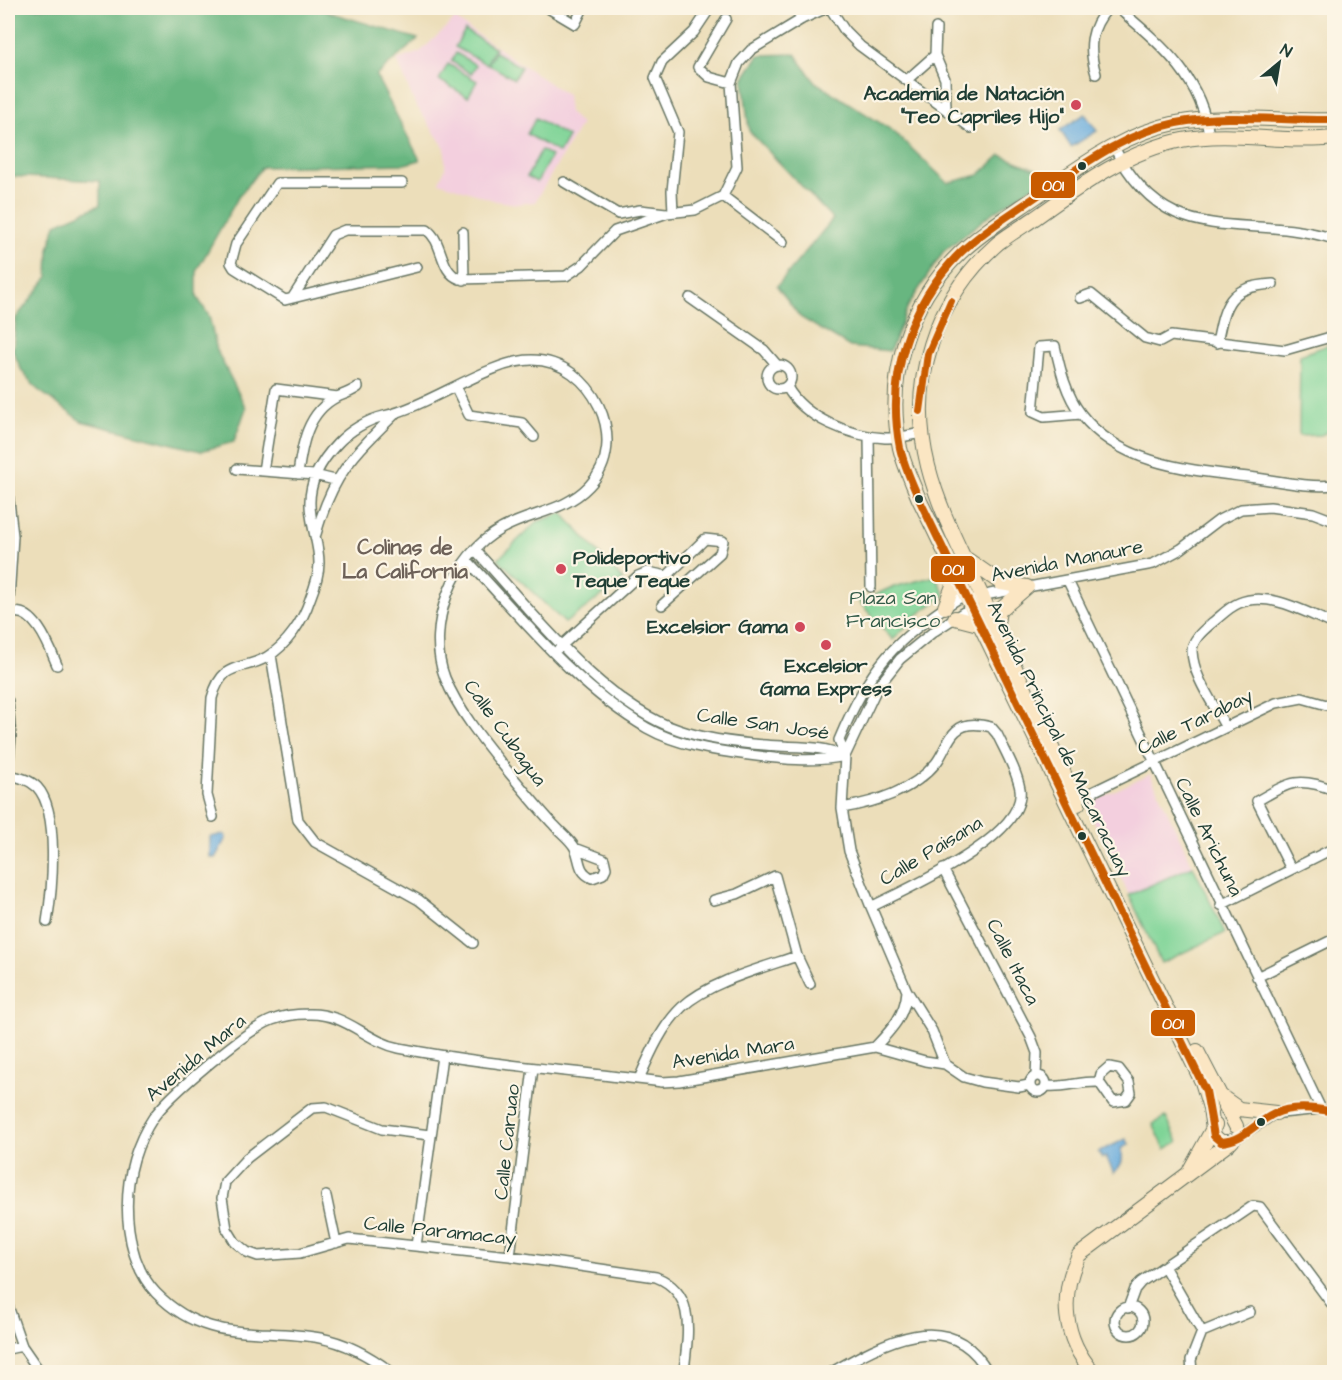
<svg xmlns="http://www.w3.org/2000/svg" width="1342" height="1380" font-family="'Architects Daughter',sans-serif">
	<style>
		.built { fill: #f3cfde }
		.green { fill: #7fd497; stroke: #4f8866; stroke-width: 1.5 }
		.forest { fill: #67b680; stroke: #437a5a; stroke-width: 1.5 }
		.water { fill: #68abdd; stroke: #447488; stroke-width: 1.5 }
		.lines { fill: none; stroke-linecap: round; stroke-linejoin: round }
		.street-casing { stroke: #677563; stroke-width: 12 }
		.secondary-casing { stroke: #677563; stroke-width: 16 }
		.street { stroke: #fff; stroke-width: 9 }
		.secondary { stroke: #fbe6c3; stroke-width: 14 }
		.bus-1-casing { stroke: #fcf5e5; stroke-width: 12 }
		.bus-1 { stroke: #c95b00; stroke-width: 8 }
		.poi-dot { fill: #d1495b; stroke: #fcf5e5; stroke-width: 2 }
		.bus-dot { fill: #1f3d34; stroke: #fcf5e5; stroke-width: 2 }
		.labels { text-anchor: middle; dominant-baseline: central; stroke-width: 4.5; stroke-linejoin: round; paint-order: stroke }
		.poi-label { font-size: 20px; font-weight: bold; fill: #1f3d34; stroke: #fcf5e5; text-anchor: end }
		.street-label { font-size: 20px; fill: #1f3d34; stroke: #fcf5e5 }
		.park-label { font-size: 20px; fill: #325b48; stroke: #fcf5e5 }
		.neighbourhood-label { font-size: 21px; font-weight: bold; fill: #6d6158; stroke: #fcf5e5 }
		.line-badge { stroke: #fcf5e5; stroke-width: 2 }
		.badge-label { font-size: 16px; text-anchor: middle; font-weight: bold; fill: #fff }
	</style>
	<rect width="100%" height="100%" fill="#fcf5e5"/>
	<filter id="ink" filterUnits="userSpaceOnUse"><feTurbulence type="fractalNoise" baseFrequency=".0167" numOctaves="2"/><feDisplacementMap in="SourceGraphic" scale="12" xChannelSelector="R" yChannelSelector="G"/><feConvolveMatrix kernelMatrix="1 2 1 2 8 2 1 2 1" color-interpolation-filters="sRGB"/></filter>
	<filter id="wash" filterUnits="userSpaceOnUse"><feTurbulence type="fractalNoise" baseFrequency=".008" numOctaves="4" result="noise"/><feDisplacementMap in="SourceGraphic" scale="24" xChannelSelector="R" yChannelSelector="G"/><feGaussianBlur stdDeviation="1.35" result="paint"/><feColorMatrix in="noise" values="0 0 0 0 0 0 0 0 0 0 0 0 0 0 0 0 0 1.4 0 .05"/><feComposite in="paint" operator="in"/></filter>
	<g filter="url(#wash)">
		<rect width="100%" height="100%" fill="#ecdeba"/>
		<!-- built -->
		<path class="built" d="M455 19 567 95 569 112 581 124 535 202 517 204 496 201 439 182 445 169V148L415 104 397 60 420 52Z
			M1150 774 1193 866 1129 895 1086 804Z"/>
		<!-- green -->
		<path class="green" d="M465 30 495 48 486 64 455 47Z
			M495 52 521 67 514 79 488 64Z
			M456 53 476 65 471 74 451 61Z
			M448 64 477 81 468 97 439 80Z
			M536 118 568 137 559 153 527 134Z
			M541 150 551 156 537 182 527 177Z
			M1334 343V429L1321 435 1299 436 1300 355Z
			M562 513 623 580 565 623 498 559 537 522Z
			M936 576 945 595 917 615 893 640 856 598H868L890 588Z
			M1193 866 1225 933 1161 963 1129 895Z
			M1166 1117 1178 1142 1165 1149 1153 1124Z"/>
		<!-- forest -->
		<path class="forest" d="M8 8H315L418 39 376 76 420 160 405 164 262 167 239 196 197 270V297L209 316 217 351 246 408 234 442 201 451 81 421 37 389 22 371 13 351 16 318 48 277 49 249 56 224 100 205V181L8 176Z
			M795 54 815 82 893 131 948 183 979 175 1001 155 1050 175 987 217 943 252 908 306 890 351 850 347 800 317 777 286 833 219 749 131 743 79 759 55Z"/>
		<!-- water -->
		<path class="water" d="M1085 114 1097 131 1071 147 1060 130Z
			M224 834 226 838 215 858 210 857V837Z
			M1126 1139 1129 1144 1121 1149C1124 1160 1122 1165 1114 1173L1106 1157 1102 1158 1098 1152Z"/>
	</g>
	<g filter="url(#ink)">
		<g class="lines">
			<defs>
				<path id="street" d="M548 8 575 24 583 8
					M794 8 802 19
					M830 8 845 31 860 46 971 128
					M1118 8C1160 44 1202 77 1209 137
					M726 19 698 67 709 77 731 83
					M935 55 945 79 946 108
					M1096 74C1088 48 1090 28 1108 8
					M908 79 935 55 936 28
					M1114 147C1168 255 1241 210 1334 239
					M564 182 618 214 640 210 666 213
					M402 183H277L236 244 231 263 234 268 285 300 417 267
					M723 196 783 242
					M673 212 672 191 678 132 655 78 662 62 694 32 710 8
					M463 232 464 280
					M293 297 333 235 345 230H427C444 242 439 272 460 279L566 276 581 266 615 231 667 213 695 210 723 196 737 167 731 83 739 63 751 50 802 19 827 8
					M690 298 764 350 777 365
					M1080 298 1091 294 1145 338 1160 342 1171 336 1285 350 1334 336
					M1217 343C1225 303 1228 287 1273 284
					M767 377a12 12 0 1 1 24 0a12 12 0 1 1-24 0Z
					M787 387C804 418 850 436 885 438 897 439 910 435 922 433
					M456 388 469 415 522 423 534 437
					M1081 414 1044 417 1033 412 1039 347 1055 346C1060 369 1066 395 1081 414 1120 465 1190 470 1248 477 1275 480 1307 488 1334 485
					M869 436 871 587
					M237 469 314 475 335 480
					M263 471 276 389 338 397
					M298 474C302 445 307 412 337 397 345 394 351 392 358 387
					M8 492 13 536 8 615
					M316 534C332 476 352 456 394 415
					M476 551C531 610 601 704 679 730 705 739 737 743 765 745 794 748 817 744 845 756
					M467 560C523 619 576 687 647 728 677 745 716 751 749 755 781 759 813 763 845 756
					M1068 581 1321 1109
					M970 602 967 610 933 632 900 659 877 688 845 756 842 808 849 851 871 907 907 991 932 1031 945 1064 964 1077 982 1082 1019 1087 1029 1085
					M970 602 990 594 1153 564 1181 549 1219 520 1241 509 1270 507 1313 513 1334 521
					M9 614C34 604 50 648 57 665
					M559 648 638 576 648 572 667 576 705 539 723 541 720 553 662 605
					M271 655 298 820 315 842 419 900 473 943
					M8 701 11 737 8 770
					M1225 726C1214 704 1193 677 1192 651 1192 639 1205 629 1213 622 1221 616 1229 607 1239 603 1269 590 1306 613 1334 624
					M845 756 839 740C869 668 895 638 961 597L970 602
					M8 775C18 777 29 779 37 787 60 811 52 892 47 922
					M1076 800 1276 703 1302 698 1334 707
					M842 808C876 802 913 791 936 763 944 753 947 739 956 731 965 722 980 724 991 727L997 734C1005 751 1017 771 1020 789 1027 837 906 889 871 907
					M213 817 207 795 212 698C223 659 241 672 267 657 287 645 303 621 310 599 314 589 319 574 319 563 319 546 313 532 311 515 306 487 318 464 337 444 349 431 367 420 384 416 430 406 490 360 532 360 592 360 632 442 589 486 564 512 531 512 501 529 453 555 425 626 445 678 458 710 484 742 506 769 522 788 537 807 554 825 560 832 571 840 575 848 581 860 577 871 592 878L603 874 606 868 604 859 575 848
					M943 869 1031 1037 1037 1053 1036 1076
					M1291 869 1257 801C1290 782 1298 776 1334 790
					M714 900 737 894 775 876 797 956 810 984
					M1221 905 1334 848
					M1257 977 1334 939
					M875 1047 925 1061 945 1064
					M1109 1067 1119 1069 1129 1082 1131 1093 1126 1100 1113 1102 1099 1082 1101 1074Z
					M1030 1084a8 8 0 1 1 16 0a8 8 0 1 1-16 0Z
					M639 1079C650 1054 662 1026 682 1007 709 982 762 968 797 956
					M1046 1086C1065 1088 1080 1081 1099 1082
					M1271 1114 1321 1109 1334 1112
					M430 1135 382 1129 326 1107 312 1108 247 1158 225 1182 222 1198 227 1229 235 1242 247 1252 258 1256 300 1253 349 1239 510 1256 656 1277C698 1294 687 1336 684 1372
					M1231 1142 1276 1113
					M326 1196 336 1243
					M416 1246 442 1056
					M510 1256 533 1068
					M1165 1268 1202 1332
					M8 1306 22 1346 40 1372
					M1115 1321a14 14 0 1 1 28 0a14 14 0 1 1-28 0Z
					M1128 1308 1135 1289 1141 1282 1253 1206 1260 1207 1334 1307
					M8 1349 22 1346
					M391 1372C370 1356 347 1343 320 1338 257 1327 207 1345 156 1293 125 1260 122 1200 134 1159 138 1146 145 1130 153 1118 169 1095 246 1030 272 1020 283 1016 296 1014 307 1014 346 1012 365 1041 399 1048 486 1065 575 1071 662 1082L679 1081 875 1047C891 1030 905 1016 907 991
					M832 1372C882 1343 950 1304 988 1372
					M1192 1372 1191 1360 1202 1332 1250 1312"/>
				<path id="secondary" d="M968 560 1001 583 1027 587
					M945 607 954 583V571
					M955 618 982 625
					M996 628 999 611 1027 587
					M1078 804C1045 734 1013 664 981 594 962 553 939 510 928 466 907 383 934 299 998 243 1010 234 1023 226 1035 218 1080 186 1127 151 1182 140 1232 130 1284 144 1334 138
					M1197 1051 1236 1126
					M1222 1097 1239 1109 1276 1113
					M1231 1142H1221L1214 1136 1210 1108 1202 1082 919 499C912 482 904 465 900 448 885 377 908 303 960 253 984 230 1013 213 1040 194 1082 165 1125 133 1176 123 1227 113 1283 122 1334 120
					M1190 1170 1215 1125
					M1093 1372C1063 1338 1059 1295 1079 1255L1232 1141"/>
			</defs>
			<!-- street casing -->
			<use href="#street" class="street-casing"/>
			<!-- secondary casing -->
			<use href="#secondary" class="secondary-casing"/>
			<!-- street -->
			<use href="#street" class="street"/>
			<!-- secondary -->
			<use href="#secondary" class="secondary"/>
			<defs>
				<path id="bus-1" d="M1334 120C1282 121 1227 113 1176 123 1126 133 1085 163 1044 191 1016 211 985 229 960 253 909 304 886 377 900 448 904 466 912 483 919 499L1206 1091 1214 1136 1221 1142C1243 1141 1255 1123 1274 1114 1292 1105 1315 1108 1334 1112
					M920 411 928 354 951 301"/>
			</defs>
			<!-- bus-1 casing -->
			<use href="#bus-1" class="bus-1-casing"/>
			<!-- bus-1 -->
			<use href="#bus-1" class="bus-1"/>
		</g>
	</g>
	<!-- markers -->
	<g class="poi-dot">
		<circle cx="1076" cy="105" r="6"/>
		<circle cx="561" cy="569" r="6"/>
		<circle cx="800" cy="627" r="6"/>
		<circle cx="826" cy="645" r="6"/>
	</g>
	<g class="bus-dot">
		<circle cx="1082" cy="166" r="5"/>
		<circle cx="919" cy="499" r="5"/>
		<circle cx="1082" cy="836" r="5"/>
		<circle cx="1261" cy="1122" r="5"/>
	</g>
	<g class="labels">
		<!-- poi labels -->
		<g class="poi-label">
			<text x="1064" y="94">Academia de Natación<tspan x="1064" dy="23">"Teo Capriles Hijo"</tspan></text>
			<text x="573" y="558" text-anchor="start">Polideportivo<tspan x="573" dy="23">Teque Teque</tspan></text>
			<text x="788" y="627">Excelsior Gama</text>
			<text x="826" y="666" text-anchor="middle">Excelsior<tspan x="826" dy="23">Gama Express</tspan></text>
		</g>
		<!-- street labels -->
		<g class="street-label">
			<text transform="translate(1067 561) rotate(-11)">Avenida Manaure</text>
			<text transform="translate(1195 722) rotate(-26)">Calle Tarabay</text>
			<text transform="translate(763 724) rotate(8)">Calle San José</text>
			<text transform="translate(505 733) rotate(54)">Calle Cubagua</text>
			<text transform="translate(1059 739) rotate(64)">Avenida Principal de Macaracuay</text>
			<text transform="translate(1209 837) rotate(64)">Calle Arichuna</text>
			<text transform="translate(931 851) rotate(-31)">Calle Paisana</text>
			<text transform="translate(1013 962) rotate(63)">Calle Itaca</text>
			<text transform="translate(733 1053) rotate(-9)">Avenida Mara</text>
			<text transform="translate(196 1058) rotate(-40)">Avenida Mara</text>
			<text transform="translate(507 1142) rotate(-84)">Calle Caruao</text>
			<text transform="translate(440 1231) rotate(6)">Calle Paramacay</text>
		</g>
		<!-- park labels -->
		<g class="park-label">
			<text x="893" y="598">Plaza San<tspan x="893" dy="23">Francisco</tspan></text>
		</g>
		<!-- neighbourhood labels -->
		<g class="neighbourhood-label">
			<text x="405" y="547">Colinas de<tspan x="405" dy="24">La California</tspan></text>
		</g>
	</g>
	<g class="line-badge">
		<rect x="1030" y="171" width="46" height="28" rx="6" fill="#c95b00"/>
		<rect x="930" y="555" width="46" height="28" rx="6" fill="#c95b00"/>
		<rect x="1150" y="1009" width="46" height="28" rx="6" fill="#c95b00"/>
	</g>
	<g class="badge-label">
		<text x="1053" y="191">001</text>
		<text x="953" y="575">001</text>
		<text x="1173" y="1029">001</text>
	</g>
	<!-- margin -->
	<rect width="1342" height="1380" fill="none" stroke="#fcf5e5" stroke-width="30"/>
	<!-- north arrow -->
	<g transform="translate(1279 63) rotate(30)" stroke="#fcf5e5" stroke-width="4.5" paint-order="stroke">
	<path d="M0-4.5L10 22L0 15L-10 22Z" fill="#1f3d34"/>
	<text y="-9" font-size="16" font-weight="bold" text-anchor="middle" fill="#1f3d34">N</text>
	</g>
</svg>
